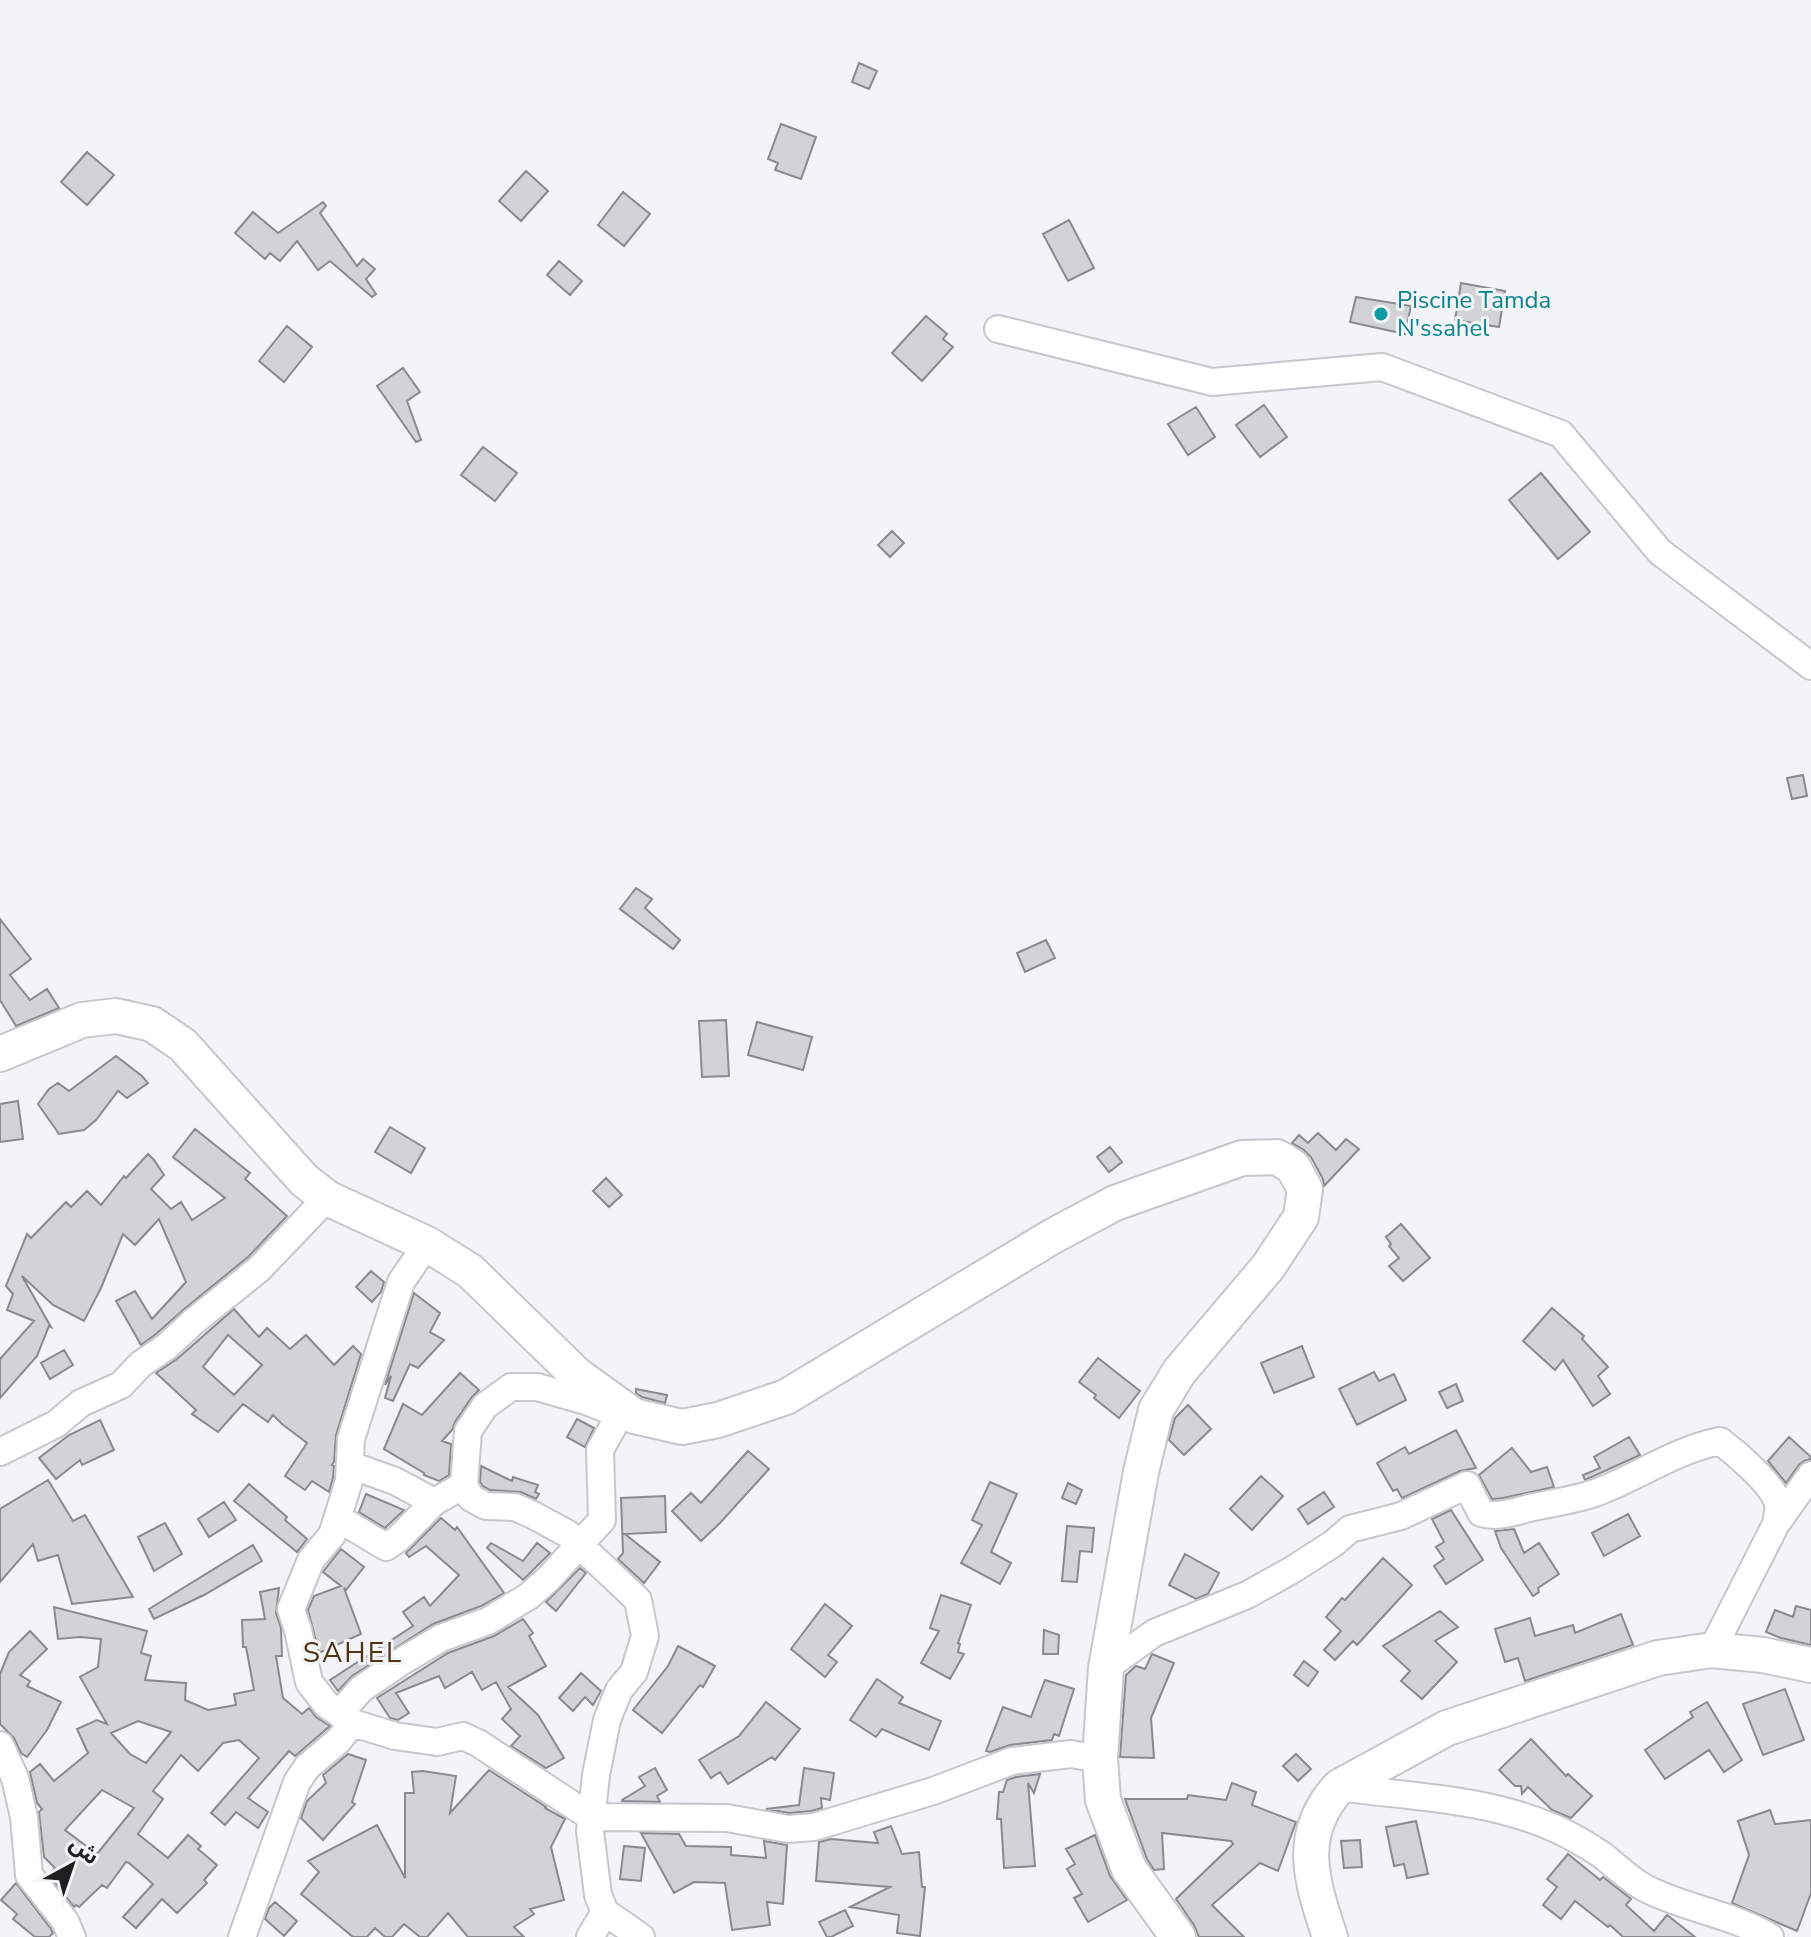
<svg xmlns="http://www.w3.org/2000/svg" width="1811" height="1937" font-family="'Nunito Sans','Noto Sans Arabic',sans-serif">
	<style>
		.building { fill: #d1d3d5; stroke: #898a8d; stroke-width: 2; fill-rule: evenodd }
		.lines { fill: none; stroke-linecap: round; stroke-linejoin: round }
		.minor-casing { stroke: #c6c7ca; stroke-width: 30 }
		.major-casing { stroke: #c6c7ca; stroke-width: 38 }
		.minor { stroke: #fff; stroke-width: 26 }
		.major { stroke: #fff; stroke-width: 34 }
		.culture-dot { fill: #0f9aa8; stroke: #f3f4f7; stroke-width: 3 }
		.labels { text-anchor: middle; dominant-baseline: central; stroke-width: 6; stroke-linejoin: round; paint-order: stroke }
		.culture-label { font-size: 24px; fill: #0d838f; stroke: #f3f4f7; text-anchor: start }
		.quarter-label { font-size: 28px; letter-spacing: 2px; fill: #4e3413; stroke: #f3f4f7 }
	</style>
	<rect width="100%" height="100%" fill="#f3f4f7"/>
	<!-- building -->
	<path class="building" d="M859 63 877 71 869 89 852 82Z
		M781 124 816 137 801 179 775 170 778 163 768 159Z
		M87 152 114 175 87 205 61 182Z
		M526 171 548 191 521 221 499 201Z
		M623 192 650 214 624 246 598 225Z
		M323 202 326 206 320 213 357 266 363 259 375 269 366 279 376 294 372 297 330 261 318 270 297 241 280 261 270 253 265 259 235 233 253 212 278 233Z
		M1069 220 1094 268 1068 281 1043 234Z
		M559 261 582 281 570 295 547 275Z
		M1461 283 1505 291 1499 327 1455 320Z
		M1356 297 1411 306 1405 334 1350 322Z
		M926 316 947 334 943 339 953 347 922 381 892 353Z
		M287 326 312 347 284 382 259 361Z
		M403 368 420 392 407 401 421 440 416 442 377 386Z
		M1264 405 1287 437 1260 457 1236 425Z
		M1196 407 1215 437 1188 455 1168 424Z
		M483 447 517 473 495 501 461 475Z
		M1541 473 1590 532 1558 559 1509 500Z
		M892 531 904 543 890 557 878 545Z
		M1803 775 1807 796 1792 799 1787 778Z
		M636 888 652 899 645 908 680 940 673 949 620 909Z
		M0 919 31 959 10 975 30 1000 47 989 59 1008 16 1026 0 1000Z
		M1046 940 1055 958 1025 972 1017 953Z
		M726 1020 729 1076 702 1077 699 1021Z
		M757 1022 812 1037 803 1070 748 1055Z
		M116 1056 142 1076 148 1083 127 1098 118 1091 96 1120 84 1130 59 1134 38 1104 49 1089 58 1083 69 1091Z
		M18 1101 23 1139 0 1142V1104Z
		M390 1127 425 1148 411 1173 375 1152Z
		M195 1129 250 1173 245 1179 287 1216 248 1257 183 1310 156 1334 141 1345 116 1301 135 1291 152 1319 186 1282 159 1219 135 1245 123 1234 101 1288 84 1321 53 1305 22 1276 51 1327 49 1326 37 1356 0 1398V1359L34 1321 7 1310 13 1294 6 1286 27 1234 31 1238 66 1202 71 1207 87 1191 101 1205 124 1176 126 1178 148 1154 154 1160 164 1175 151 1189 171 1209 181 1202 192 1220 225 1198 173 1157Z
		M1318 1133 1336 1150 1346 1139 1359 1149 1324 1186 1323 1179 1311 1157 1304 1150 1292 1143 1299 1135 1308 1143Z
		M1110 1147 1122 1162 1109 1172 1097 1157Z
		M606 1178 622 1195 609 1207 593 1191Z
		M1401 1224 1430 1258 1403 1281 1389 1266 1399 1258 1389 1246 1391 1244 1386 1237Z
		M371 1271 384 1282 381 1292 372 1302 356 1287Z
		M414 1293 440 1313 430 1332 444 1340 418 1368 410 1364 393 1401 385 1398 391 1376 385 1385Z
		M1552 1308 1584 1336 1582 1339 1608 1367 1598 1376 1610 1394 1593 1406 1563 1360 1555 1370 1523 1341Z
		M234 1309 259 1337 267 1328 290 1349 306 1335 334 1365 353 1346 361 1354 336 1435 334 1462 332 1465 334 1466 333 1478 329 1492 312 1481 305 1490 285 1476 307 1443 282 1424 273 1415 268 1422 243 1404 218 1432 192 1414 196 1410 156 1373 177 1359ZM228 1335 262 1365 234 1395 203 1367Z
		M1302 1346 1314 1377 1274 1393 1261 1363Z
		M64 1350 73 1365 50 1379 41 1363Z
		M1098 1358 1140 1391 1119 1418 1094 1398 1096 1395 1079 1382Z
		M1374 1372 1379 1381 1394 1374 1406 1400 1357 1425 1339 1389Z
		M460 1373 479 1390 472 1397 455 1422 452 1430 442 1441 451 1444 449 1475 439 1481 424 1475V1473L384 1449 403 1404 422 1415Z
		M1456 1384 1463 1401 1447 1408 1439 1392Z
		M636 1389 667 1395 665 1403 642 1397 636 1393Z
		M1188 1405 1211 1429 1184 1455 1169 1440 1175 1418Z
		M577 1419 594 1428 585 1447 567 1437Z
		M100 1420 114 1450 82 1465 80 1460 56 1479 39 1458 69 1435Z
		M1456 1430 1476 1468 1460 1471 1402 1498 1397 1489 1393 1491 1377 1463 1405 1447 1409 1454Z
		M1629 1437 1640 1455 1585 1480 1583 1475 1600 1468 1594 1457Z
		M1789 1437 1811 1457V1459L1804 1461 1799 1465 1786 1483 1768 1461Z
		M1512 1448 1531 1472 1547 1467 1554 1487 1503 1498 1492 1499 1479 1475Z
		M748 1451 769 1469 720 1523 701 1541 672 1511 691 1493 701 1503Z
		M481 1466 512 1481 513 1477 538 1485 535 1492 539 1494 536 1499 521 1492 490 1490 483 1486 480 1482Z
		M1261 1476 1283 1496 1252 1530 1230 1509Z
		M48 1480 73 1521 85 1515 133 1597 72 1604 58 1555 38 1561 33 1544 0 1582V1509Z
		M990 1482 1017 1494 991 1552 1011 1563 1000 1584 961 1563 982 1525 972 1520Z
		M1068 1483 1082 1490 1076 1504 1062 1498Z
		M249 1484 287 1517 285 1520 307 1539 297 1552 234 1501Z
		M1324 1492 1334 1507 1308 1524 1298 1509Z
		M366 1494 404 1510 385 1528 359 1512Z
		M665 1496 666 1532 625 1534 660 1562 644 1583 618 1559 623 1553 621 1498Z
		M224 1502 236 1520 209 1537 198 1519Z
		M1451 1510 1483 1560 1446 1584 1434 1566 1444 1559 1436 1547 1444 1542 1432 1519Z
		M1628 1514 1640 1536 1604 1556 1592 1533Z
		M441 1518 455 1530 457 1527 504 1593 481 1606 433 1624 352 1676 338 1691 330 1680 413 1626 403 1612 424 1597 430 1606 459 1575 426 1546 409 1557 406 1553Z
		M165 1523 182 1554 154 1571 138 1537Z
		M1067 1526 1094 1528 1092 1552 1080 1551 1077 1582 1062 1581Z
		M1514 1529 1524 1553 1539 1543 1559 1574 1538 1588 1539 1592 1533 1596 1501 1548 1495 1531Z
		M491 1543 523 1561 537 1543 550 1553 523 1580 487 1548Z
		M253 1545 262 1561 204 1595 154 1619 149 1609Z
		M341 1549 364 1567 346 1590 344 1588 361 1634 319 1653 308 1610 314 1596 341 1586 323 1572Z
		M1185 1554 1219 1573 1208 1594 1196 1599 1169 1585Z
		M1383 1558 1412 1585 1357 1645 1353 1641 1335 1660 1324 1650 1341 1631 1326 1617 1342 1598 1345 1600Z
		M580 1568 586 1573 556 1611 546 1602Z
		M279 1588 276 1613 281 1628 282 1656H276L283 1698 302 1714 309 1708 316 1717 330 1726 295 1756 289 1751 248 1798 268 1812 258 1828 236 1812 225 1825 211 1813 259 1758 239 1740 223 1743 198 1771 181 1755 153 1791 163 1799 138 1834 168 1858 188 1835 201 1846 198 1849 217 1865 204 1880 207 1883 177 1913 162 1899 136 1928 123 1917 153 1884 129 1863 126 1862 107 1888 102 1885 79 1907 76 1905 74 1907 49 1875 55 1868 44 1857 39 1812 42 1809 37 1803 30 1772 40 1764 54 1781 88 1753 77 1729 97 1720 107 1724 80 1677 98 1667 101 1639 80 1637 58 1639 54 1607 147 1631 141 1653 151 1656 145 1680 186 1683 185 1700 208 1710 236 1705 234 1694 254 1690 246 1647H243L242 1620 265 1619 260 1592ZM138 1721 171 1732 146 1763 130 1754 111 1733ZM102 1790 134 1808 97 1854 65 1830Z
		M941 1595 971 1605 958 1643 960 1644 958 1652 964 1654 950 1679 921 1663 939 1631 930 1628Z
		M825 1604 852 1626 828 1655 837 1662 825 1677 791 1649Z
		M1796 1606 1811 1610V1645L1781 1638 1766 1632 1775 1610 1793 1617Z
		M1440 1611 1458 1627 1435 1641 1457 1662 1422 1699 1401 1681 1410 1671 1383 1646Z
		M1621 1614 1633 1645 1525 1681 1518 1658 1505 1662 1495 1629 1530 1618 1535 1636 1573 1625 1575 1633Z
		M523 1619 533 1633 529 1636 546 1666 508 1687 538 1715 564 1758 546 1768 511 1746 520 1736 502 1719 511 1709 496 1682 482 1690 472 1672 445 1688 439 1676 396 1693 409 1713 398 1720 390 1718 377 1698 448 1653 494 1636Z
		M1044 1630 1059 1635 1058 1654H1043Z
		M30 1631 47 1649 20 1675 30 1681 27 1686 61 1702 47 1730 27 1757 21 1753 14 1738 0 1724V1674L9 1652Z
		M678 1646 715 1666 703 1687 700 1685 662 1733 633 1710 668 1666Z
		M1152 1654 1174 1663 1151 1718 1154 1758 1120 1757 1126 1675 1136 1666 1145 1669Z
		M1304 1661 1318 1672 1308 1686 1294 1675Z
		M581 1673 601 1691 593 1705 585 1697 573 1711 559 1698Z
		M877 1679 903 1697 899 1703 941 1721 929 1750 882 1729 876 1737 850 1720Z
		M1045 1680 1074 1689 1059 1736 1054 1734 1052 1740 1010 1745 990 1752 986 1751 1003 1707 1031 1717Z
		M1785 1689 1804 1740 1763 1755 1743 1704Z
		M766 1702 800 1729 775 1760 772 1757 728 1784 720 1772 711 1778 699 1760 739 1736Z
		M1707 1702 1742 1760 1724 1772 1709 1750 1665 1779 1645 1750 1693 1717 1690 1712Z
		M1531 1739 1566 1776 1568 1774 1592 1796 1571 1818 1552 1810 1528 1787 1522 1794 1521 1786H1515L1499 1770Z
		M348 1754 366 1760 352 1802 355 1804 323 1840 301 1818 307 1801 326 1783 323 1775Z
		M1296 1754 1311 1769 1298 1781 1283 1766Z
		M655 1768 667 1790 657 1796 660 1802 622 1801V1800L645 1786 639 1777Z
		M804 1768 834 1773 830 1800 821 1798 822 1808 811 1811 789 1813 766 1809 799 1805Z
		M489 1770 546 1807 545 1808 565 1819 551 1847 564 1900 530 1909 534 1914 514 1927 524 1937H468L448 1913 427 1937H420L404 1924 392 1937H385L375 1928 367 1937H353L301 1894 319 1872 308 1861 377 1825 405 1878V1793H414L412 1772 423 1771 456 1776 450 1813Z
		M1040 1774 1034 1793 1028 1783 1035 1866 1004 1868 1001 1819H997L999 1792H1003L1007 1780 1016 1777Z
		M1232 1783 1256 1792 1252 1805 1296 1822 1278 1871 1260 1863 1212 1905 1244 1937H1199L1194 1925 1176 1899 1233 1844 1231 1841 1162 1833 1164 1869 1154 1870 1147 1859 1125 1799H1187L1188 1795 1226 1800Z
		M1770 1810 1775 1824 1811 1820V1893L1797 1931 1732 1903 1749 1855 1738 1821Z
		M1416 1821 1428 1874 1407 1878 1404 1864 1394 1866 1386 1827Z
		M891 1826 902 1854 919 1852 922 1887H925L920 1936 897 1933 899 1915 850 1907 890 1887 816 1881 819 1842 831 1839 878 1843 874 1832Z
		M641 1833 679 1834 686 1846 731 1847V1855L766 1858 764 1841 787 1845 783 1904 767 1902 770 1925 732 1930 725 1883 694 1882 674 1893Z
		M1095 1835 1110 1876 1127 1900 1088 1922 1074 1898 1082 1894 1067 1869 1075 1864 1066 1849Z
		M1360 1840 1362 1867 1344 1868 1341 1841Z
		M624 1846 645 1848 641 1881 620 1879Z
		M1568 1854 1600 1880 1603 1877 1631 1899 1626 1905 1654 1931 1667 1915 1695 1937H1623L1610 1925 1608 1927 1575 1901 1561 1919 1543 1905 1557 1887 1547 1879Z
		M16 1883 51 1929 53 1933 49 1937H35L13 1919 17 1914 1 1900Z
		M275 1902 297 1921 284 1936 265 1919 269 1908Z
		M845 1910 853 1926 831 1937H827L819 1922Z"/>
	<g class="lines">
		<defs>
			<path id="minor" d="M998 329 1212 382 1382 367 1561 434 1660 552 1811 666
				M427 1244 401 1282 351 1439 349 1481 332 1535 311 1560 291 1609 298 1630 309 1682 326 1704 353 1723 395 1736 437 1742 463 1736 478 1743 591 1817 727 1818 788 1829 814 1827 933 1791 1012 1761 1071 1754 1100 1759
				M615 1412 586 1401 537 1387H511L485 1406 468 1431 464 1485 471 1498 486 1506 515 1507 533 1515 568 1534 638 1600 645 1636 634 1672 619 1690 607 1720 596 1775 590 1831 598 1895 605 1912 641 1937
				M0 1452 56 1424 81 1403 121 1385 141 1364 166 1347 193 1322 259 1269 327 1198
				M350 1465 395 1481 434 1502
				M338 1518 386 1547 399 1538 434 1502 464 1485
				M1776 1524 1811 1475
				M1106 1668 1154 1633 1247 1595 1292 1570 1334 1543 1350 1529 1401 1516 1467 1485 1481 1513C1497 1518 1514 1512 1529 1508 1551 1503 1575 1500 1595 1493 1638 1477 1675 1450 1720 1441 1736 1453 1774 1485 1778 1504 1779 1510 1777 1518 1776 1524L1712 1650
				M340 1713 361 1689 404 1660 441 1638 488 1621 529 1596 549 1578 602 1520 600 1450 620 1414
				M0 1745 15 1778 24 1817 29 1875 65 1921 72 1937
				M1339 1787C1411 1797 1486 1798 1554 1828 1570 1835 1587 1845 1602 1855 1616 1866 1630 1880 1645 1888 1685 1909 1732 1914 1770 1937
				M242 1937 297 1782 307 1767 338 1741 353 1723
				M590 1937 605 1912"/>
			<path id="major" d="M0 1054 82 1020 116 1016 152 1024 183 1045 304 1180 327 1198 427 1244 470 1271 577 1375 634 1416 682 1427 718 1420 786 1397 1053 1236 1115 1203 1242 1158 1277 1157 1293 1167 1305 1189 1301 1217 1268 1267 1179 1372 1156 1410 1141 1472 1106 1668 1100 1759 1103 1800 1129 1869 1178 1937
				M1330 1937C1312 1882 1295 1835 1339 1787L1447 1728 1658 1658 1712 1650 1763 1655 1811 1665"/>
		</defs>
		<!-- minor casing -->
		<use href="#minor" class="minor-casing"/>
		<!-- major casing -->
		<use href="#major" class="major-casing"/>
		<!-- minor -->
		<use href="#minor" class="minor"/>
		<!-- major -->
		<use href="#major" class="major"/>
	</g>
	<!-- markers -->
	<circle class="culture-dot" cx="1381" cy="314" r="8"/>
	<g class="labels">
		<!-- culture labels -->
		<g class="culture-label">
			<text x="1397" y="300">Piscine Tamda<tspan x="1397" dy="28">N'ssahel</tspan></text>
		</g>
		<!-- quarter labels -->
		<g class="quarter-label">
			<text x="353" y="1653">SAHEL</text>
		</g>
	</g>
	<!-- north arrow -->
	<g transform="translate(72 1865) rotate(40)" stroke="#f3f4f7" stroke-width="6" paint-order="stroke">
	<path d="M0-6L14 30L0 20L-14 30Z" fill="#1f1f20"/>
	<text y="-12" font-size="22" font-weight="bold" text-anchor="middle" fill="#1f1f20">ش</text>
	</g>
</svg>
